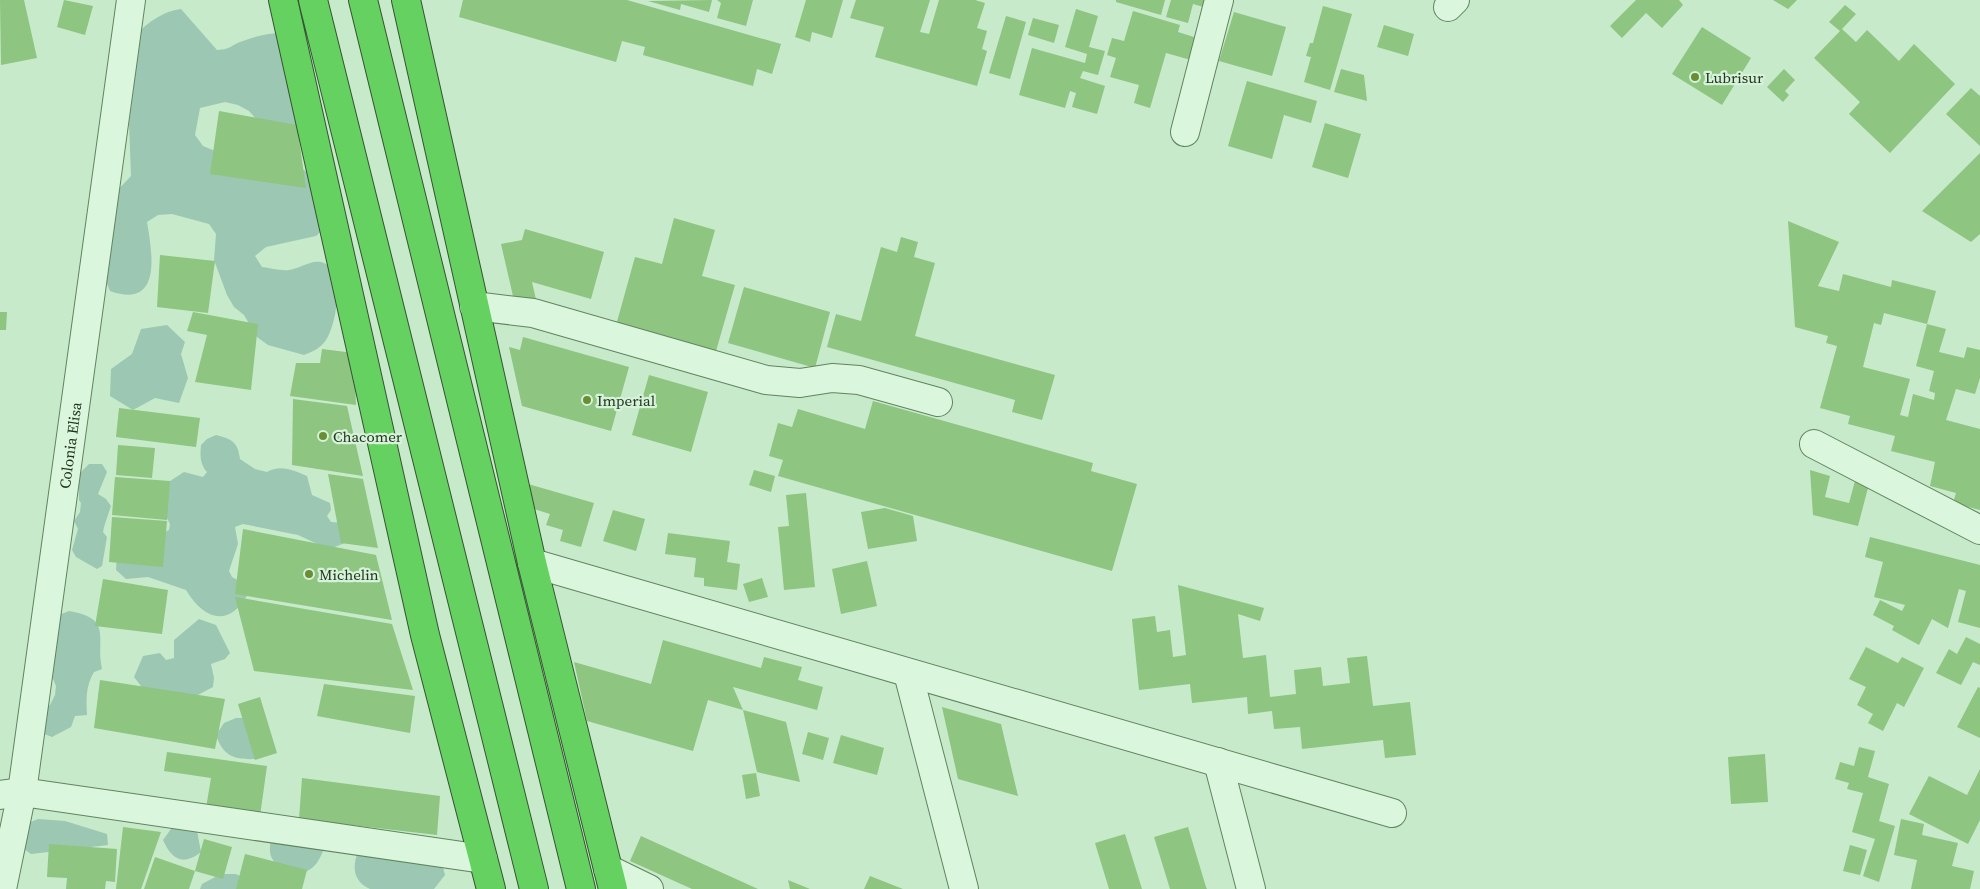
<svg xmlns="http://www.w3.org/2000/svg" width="1980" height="889" font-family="'Source Serif 4',serif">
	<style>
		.green { fill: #9cc7b2 }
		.building { fill: #8dc581 }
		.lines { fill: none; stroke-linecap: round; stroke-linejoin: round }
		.minor-casing { stroke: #61845e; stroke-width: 30 }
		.highway-casing { stroke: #365332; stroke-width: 30 }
		.minor { stroke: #daf6dc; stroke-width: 28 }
		.highway { stroke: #65d160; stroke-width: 28 }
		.poi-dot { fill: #6a8e34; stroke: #d6f2d9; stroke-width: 2 }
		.labels { text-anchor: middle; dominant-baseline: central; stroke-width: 4.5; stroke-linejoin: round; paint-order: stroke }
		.poi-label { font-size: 15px; fill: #233620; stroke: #d6f2d9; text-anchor: start }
		.street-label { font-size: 15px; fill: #233620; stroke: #d6f2d9 }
	</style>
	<rect width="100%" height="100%" fill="#c7eacb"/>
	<!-- green -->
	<path class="green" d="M181 9 217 50C233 49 230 45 243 41 256 36 269 33 283 33L303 131 291 138 267 131 249 111 238 105 225 102 200 108 195 135 203 146 227 156 295 164 330 188 325 227 316 236 266 247 255 256 262 267C270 268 280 271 289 270 301 269 313 257 326 264 345 275 336 325 326 340 321 348 312 352 304 355L268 345 257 337 244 315 234 307 227 295 214 260 216 234 209 224 172 214 158 215 147 222C152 252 163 310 110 291L96 256 114 194 131 176 129 123 134 85 132 73 135 35C149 22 163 11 181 9Z
		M167 325 185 342 181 354 188 378 179 403 155 398 133 410 110 396 111 369 132 354 141 329Z
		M216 435C232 439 238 442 240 459L255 469 267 472C280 464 294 470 307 476L312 495 330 503 331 510 327 516 331 522 343 523 350 541 332 548 324 547 298 535 243 524 235 527 238 544 229 571 232 577 239 581 248 594C229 628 204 620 186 590L148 577 126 579 116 570 117 555 169 530 170 524 164 512V485L184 472 203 477 207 472C200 464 200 456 201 445L207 439Z
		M89 464H102L107 472 98 494 106 499 111 506 104 527 103 532 107 537 102 566 97 569 76 557 72 550 78 529 74 521 80 512 81 503 79 500V474Z
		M69 611C114 619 95 637 102 669L94 672C86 685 86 700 87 715L75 716 71 727 52 737 39 732V713L50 705 55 695 56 686 51 674 54 617Z
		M199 619 216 625 230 653 225 659 211 664 214 678 213 687 194 697 144 690 134 677 143 656 160 653 166 660 174 658V640Z
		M236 718H250L256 759C234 760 223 756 216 735L224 723Z
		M38 819 65 821 107 834 108 845 31 854 21 847 26 824Z
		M184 828 197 831 201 852C183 866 172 860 163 840L171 829Z
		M272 837 326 844C318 863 316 870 295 875 276 864 265 861 272 837Z
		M358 852 442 864 445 875 434 889H370C353 881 352 867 358 852Z
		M221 874H236L246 879 252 889H200L202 884Z"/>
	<!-- building -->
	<path class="building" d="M0 0H24L37 58 1 65Z
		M64 0 93 6 85 35 57 27Z
		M463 0H627L781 44 772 74 757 69 753 86 643 55 645 47 622 41 616 62 459 17Z
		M712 0 709 12 681 4 680 10 648 1Z
		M717 0H753L746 26 717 18 721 3Z
		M806 0H843L832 38 812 32 810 42 795 37Z
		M856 0H930L920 32 929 34 939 0H975L985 3 977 28 987 31 982 49 987 51 977 86 875 57 884 27 850 18Z
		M1116 0H1165L1161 15 1116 2Z
		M1171 0H1209L1207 8 1193 4 1188 23 1166 17Z
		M1636 0H1679L1683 5 1662 28 1646 13 1622 38 1610 26Z
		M1773 0H1797L1788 9Z
		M1845 5 1856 14 1842 29 1856 42 1867 30 1899 61 1914 44 1955 84 1890 153 1849 114 1860 102 1814 58 1840 31 1829 22Z
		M1323 6 1352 14 1330 90 1304 82 1311 57 1306 56 1310 43H1313Z
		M1076 9 1098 16 1089 47 1105 51 1098 75 1083 71 1080 78 1105 86 1097 114 1072 107 1076 93 1070 91 1065 108 1019 95 1032 48 1085 63 1087 54 1065 47Z
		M1133 11 1180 25 1178 32 1197 38 1191 60 1166 53 1150 108 1134 103 1139 85 1110 77 1116 58 1107 55 1112 38 1124 41Z
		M1234 12 1286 27 1272 76 1219 61Z
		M1006 16 1026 22 1010 79 989 73Z
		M1033 18 1059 25 1054 43 1028 35Z
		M1384 25 1414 34 1408 56 1377 47Z
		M1702 27 1751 58 1722 105 1672 74Z
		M1341 69 1364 75 1367 101 1334 92Z
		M1784 69 1795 80 1785 91 1789 95 1783 102 1767 87Z
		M1247 81 1317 101 1311 123 1284 115 1272 159 1228 146Z
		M1971 88 1980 96V146L1946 114Z
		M219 111 297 125 306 188 210 174Z
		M1325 123 1361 134 1348 178 1312 167Z
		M1980 153V234L1971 242 1922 211Z
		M674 218 715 230 702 276 735 285 714 358 615 329 635 257 662 264Z
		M1788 221 1839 242 1818 286 1839 291 1843 274 1891 287 1892 280 1936 291 1927 324 1884 313 1881 325 1874 323 1863 367 1910 379 1900 415 1908 417 1913 394 1934 400 1935 393 1929 391 1934 371 1916 366 1927 324 1946 329 1939 352 1964 358 1967 347 1980 350V378L1975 394 1956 389 1946 420 1980 429V510L1953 503 1956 493 1930 486 1935 462 1891 451 1895 436 1848 424 1850 416 1820 408 1837 346 1826 343 1828 336 1795 327Z
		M525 229 604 252 591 299 532 282 537 304 516 309 501 244 522 240Z
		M901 237 918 242 914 257 935 263 915 336 1055 375 1042 420 1012 412 1015 400 827 347 836 314 861 321 881 247 897 252Z
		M160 255 215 261 208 313 157 307Z
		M744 287 830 312 815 368 728 343Z
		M0 312H7L6 330H0Z
		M193 312 258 324 251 390 195 382 207 335 187 331Z
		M523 337 629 367 611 431 522 406 509 347 520 350Z
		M322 349 354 353 356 405 290 396 296 363H320Z
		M649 375 708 392 691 452 632 435Z
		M293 399 347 406 363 476 292 465Z
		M873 401 1093 463 1091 471 1137 484 1112 571 778 476 783 460 769 456 778 423 792 427 798 409 865 429Z
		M119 408 200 418 196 447 116 437Z
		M118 445 155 448 152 478 116 475Z
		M754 470 775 476 771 492 749 485Z
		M1810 470 1830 476 1825 497 1849 503 1855 481 1869 484 1858 526 1813 515Z
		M328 474 363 479 378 548 341 543Z
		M115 477 170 481 167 520 112 515Z
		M528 484 594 503 581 547 560 541 563 530 546 525 550 514 531 508Z
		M806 493 815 587 784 590 778 527 789 526 786 495Z
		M885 508 913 516 917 541 868 549 861 512Z
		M613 510 645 519 636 551 603 541Z
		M112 517 167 521 163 567 109 562Z
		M243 529 376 555 392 620 235 594Z
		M668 533 730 541 727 562 740 564 737 590 704 586V578L694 577 696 558 665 554Z
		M1870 537 1980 565V628L1958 622 1966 591 1959 589 1948 628 1932 619 1919 645 1892 630 1894 626 1873 615 1880 600 1902 611 1905 605 1874 597 1883 562 1865 557Z
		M867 561 877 606 841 614 832 569Z
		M762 578 768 597 749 602 743 584Z
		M103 579 168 590 162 634 95 626Z
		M1178 585 1264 608 1260 621 1238 614 1243 658 1266 655 1270 697 1296 694 1294 670 1321 667 1323 686 1350 683 1347 658 1367 656 1373 706 1410 702 1416 755 1385 758 1383 740 1302 749 1300 727 1274 729 1272 711 1248 714 1247 697 1192 703 1190 684 1139 690 1132 619 1155 616 1157 632 1170 630 1173 657 1186 655Z
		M235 597 392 624 413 690 254 671Z
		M1966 637 1980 644V665L1973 662 1961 685 1936 673 1949 649 1957 654Z
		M663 640 761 668 764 657 802 667 798 680 823 687 817 710 733 687 743 710 708 700 693 751 587 721 574 662 651 684Z
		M1866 647 1898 663 1902 657 1924 668 1904 707 1897 703 1883 731 1868 723 1873 714 1857 705 1866 687 1849 679Z
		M100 680 225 699 215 749 94 728Z
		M324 684 415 696 410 733 317 716Z
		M1978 687 1980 688V738L1957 727Z
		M260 697 277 753 255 760 238 704Z
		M942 707 1001 724 1018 796 958 779Z
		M743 710 786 722 800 782 757 772Z
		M808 732 829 738 823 760 802 754Z
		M841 735 884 748 877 775 833 763Z
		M1859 747 1875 751 1868 777 1889 784 1879 821 1895 826 1879 882 1863 876 1875 839 1852 832 1863 793 1847 789 1849 783 1835 779 1840 762 1854 766Z
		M167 752 267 766 260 816 206 808 211 778 164 771Z
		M1765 754 1768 802 1731 804 1728 757Z
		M1980 769V820L1968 844 1909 814 1929 776 1967 795Z
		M756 773 760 796 746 799 742 775Z
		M302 778 440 796 437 835 299 819Z
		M1901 819 1924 824 1922 835 1958 843 1952 866 1974 871 1970 889H1911L1917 860 1894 855Z
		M123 827 161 832 141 889H116Z
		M1188 827 1206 887 1207 889H1170L1154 837Z
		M1125 834 1142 889H1109L1095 843Z
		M641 836 758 889H692L630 861Z
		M204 839 232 847 223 879 195 871Z
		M49 844 117 849 115 882 106 881 105 889H66L67 878 47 877Z
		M1850 845 1867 850 1860 875 1843 871Z
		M245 854 307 870 302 889H236Z
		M155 857 195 871 189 889H144Z
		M870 876 903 889H864Z
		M788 880 810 889H790Z"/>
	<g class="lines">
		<defs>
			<g id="minor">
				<path d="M1448 7 1455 0"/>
				<path d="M1185 132 1219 0"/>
				<path d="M474 306 533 313 766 380 800 383 832 378 859 380 938 402"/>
				<path d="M1814 444 1980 530"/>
				<path d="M532 563 1392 813"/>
				<path d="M908 673 964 889"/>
				<path d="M1218 762 1251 889"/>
				<path d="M0 795 22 792 483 859"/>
				<path d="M608 869 649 889"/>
				<path id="s1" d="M2 889 22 792 131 0"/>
			</g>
			<path id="highway" d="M283 0 425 635 491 889
				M313 0 534 889
				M363 0 581 889
				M406 0 532 563 613 889"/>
		</defs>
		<!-- minor casing -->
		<use href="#minor" class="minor-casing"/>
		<!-- highway casing -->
		<use href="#highway" class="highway-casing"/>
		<!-- minor -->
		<use href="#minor" class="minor"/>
		<!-- highway -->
		<use href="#highway" class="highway"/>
	</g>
	<!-- markers -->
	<g class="poi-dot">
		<circle cx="1695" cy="77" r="5"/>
		<circle cx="587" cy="400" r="5"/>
		<circle cx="323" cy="436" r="5"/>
		<circle cx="309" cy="574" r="5"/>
	</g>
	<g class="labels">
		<!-- poi labels -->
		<g class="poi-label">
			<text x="1705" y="77">Lubrisur</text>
			<text x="597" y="400">Imperial</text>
			<text x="333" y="436">Chacomer</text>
			<text x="319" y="574">Michelin</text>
		</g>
		<!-- street labels -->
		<g class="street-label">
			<text stroke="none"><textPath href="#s1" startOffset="449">Colonia Elisa</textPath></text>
		</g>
	</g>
</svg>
